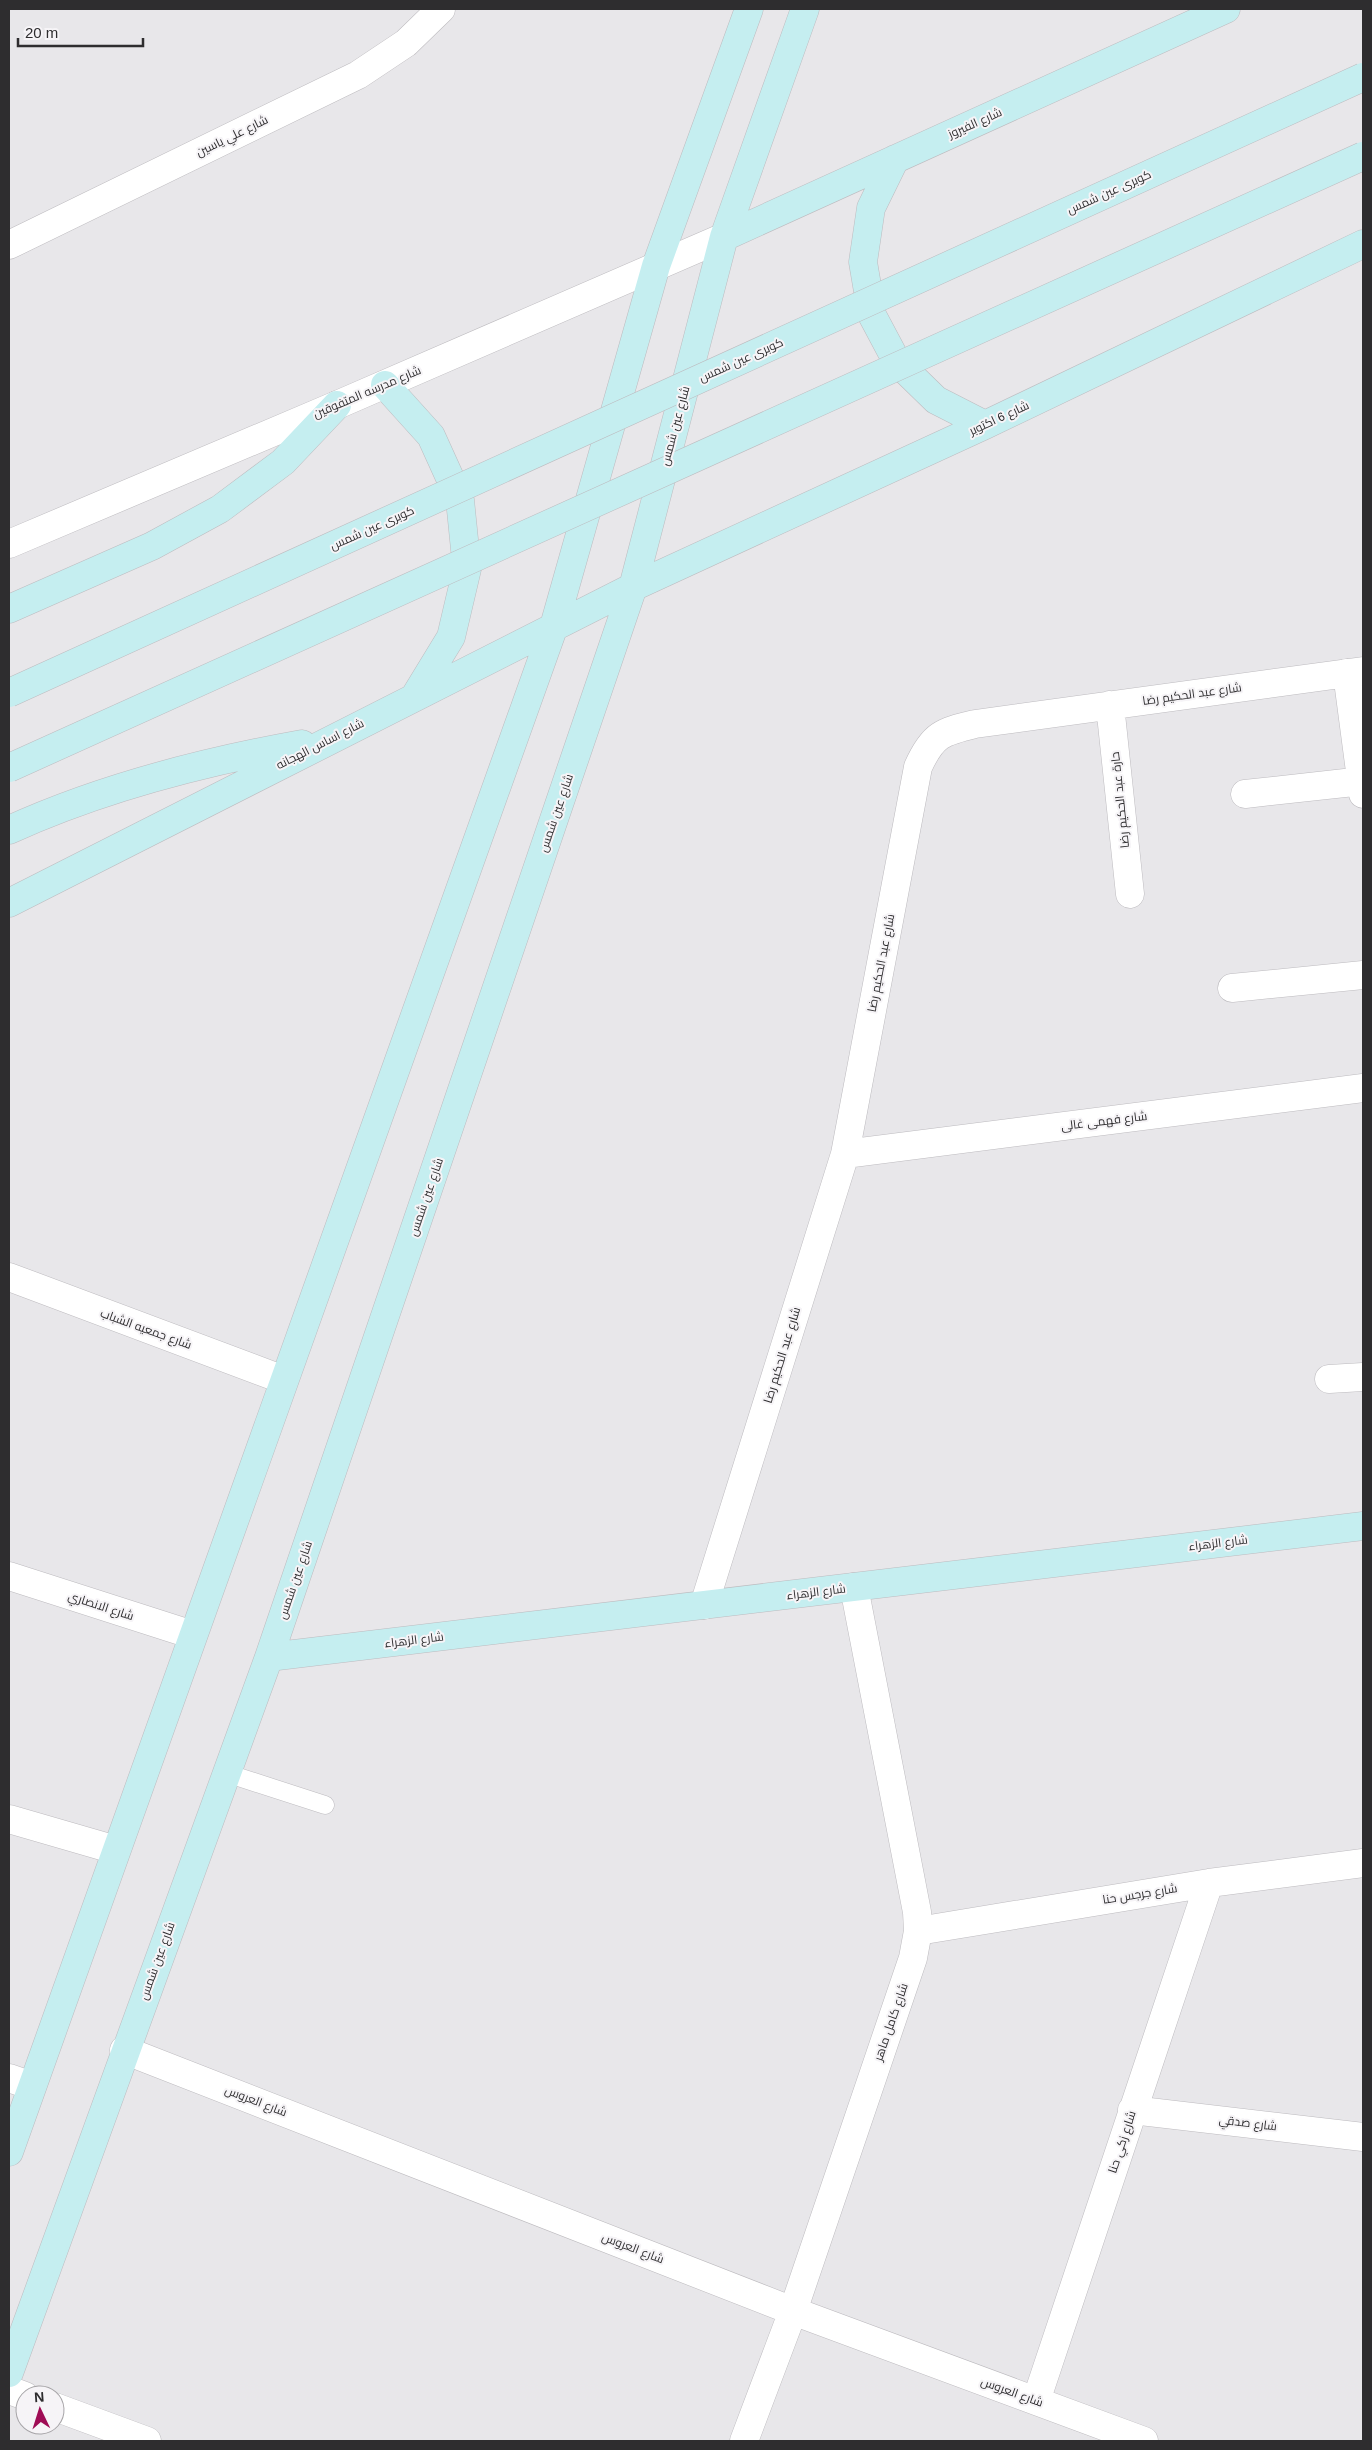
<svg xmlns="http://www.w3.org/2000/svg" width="1372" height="2450" font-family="Arial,Cairo,sans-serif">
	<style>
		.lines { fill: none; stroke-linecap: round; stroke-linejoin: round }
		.lane-casing { stroke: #bdbbbf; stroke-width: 19 }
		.street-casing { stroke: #bdbbbf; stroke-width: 29 }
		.secondary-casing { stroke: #bdbbbf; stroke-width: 29 }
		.lane { stroke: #fff; stroke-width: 18 }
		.street { stroke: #fff; stroke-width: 28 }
		.secondary { stroke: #c5eef0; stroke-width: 28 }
		.secondary-bridge-casing { stroke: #bdbbbf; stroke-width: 29; stroke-linecap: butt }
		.secondary-bridge { stroke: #c5eef0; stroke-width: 28 }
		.labels { text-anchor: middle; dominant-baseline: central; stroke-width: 4; stroke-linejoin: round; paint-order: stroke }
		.street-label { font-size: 12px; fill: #2e2d2f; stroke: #f6f4f7 }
	</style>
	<rect width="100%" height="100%" fill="#e8e7ea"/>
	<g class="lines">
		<defs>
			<path id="lane" d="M226 1773 325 1805"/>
			<path id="street" d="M9 245 358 75 406 43 441 9
				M9 544 337 405 724 237
				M1347 673 1363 794
				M1110 705 1130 894
				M1245 794 1363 781
				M1232 988 1363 975
				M845 1154 1363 1088
				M9 1277 284 1380
				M1329 1379 1363 1377
				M9 1576 193 1635
				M704 1605 845 1154 918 767C933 734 942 732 975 724L1363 671
				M9 1819 116 1850
				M918 1931 1209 1883 1363 1863
				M124 2050 793 2311 1144 2441
				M9 2078 32 2086
				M1132 2110 1363 2137
				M9 2390 25 2396
				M1036 2401 1209 1883
				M55 2407 147 2441
				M744 2441 793 2311 913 1958 918 1931 917 1912 854 1587"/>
			<path id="secondary" d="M895 159 871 208 863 262 872 315 897 362 936 400 985 425
				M724 237 1226 9
				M385 385 431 436 460 500 467 569 451 637 415 696
				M9 609 152 546 220 509 283 462 337 405
				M9 830C101 788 202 762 302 744
				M9 903 633 587 985 425 1363 244
				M269 1657 1363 1526
				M9 2152 554 626 656 266 749 9
				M9 2373 269 1657 633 587 724 237 805 9"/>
		</defs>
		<!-- lane casing -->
		<use href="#lane" class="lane-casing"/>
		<!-- street casing -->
		<use href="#street" class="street-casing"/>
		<!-- secondary casing -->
		<use href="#secondary" class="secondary-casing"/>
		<!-- lane -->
		<use href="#lane" class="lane"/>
		<!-- street -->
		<use href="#street" class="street"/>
		<!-- secondary -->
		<use href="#secondary" class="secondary"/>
		<defs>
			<path id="secondary-bridge" d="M9 693 1363 77
				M9 768 1363 156"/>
		</defs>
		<!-- secondary-bridge casing -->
		<use href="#secondary-bridge" class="secondary-bridge-casing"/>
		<!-- secondary-bridge -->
		<use href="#secondary-bridge" class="secondary-bridge"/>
	</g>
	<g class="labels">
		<!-- street labels -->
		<g class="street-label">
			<text transform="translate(975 123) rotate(-24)">شارع الفيروز</text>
			<text transform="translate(232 136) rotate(-26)">شارع علي ياسين</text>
			<text transform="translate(1109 192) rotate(-24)">كوبرى عين شمس</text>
			<text transform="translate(741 360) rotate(-24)">كوبرى عين شمس</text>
			<text transform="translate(367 392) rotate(-23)">شارع مدرسه المتفوقين</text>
			<text transform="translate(999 418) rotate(-25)">شارع 6 اكتوبر</text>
			<text transform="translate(675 426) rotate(-75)">شارع عين شمس</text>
			<text transform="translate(372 528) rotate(-24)">كوبرى عين شمس</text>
			<text transform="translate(1192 694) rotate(-8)">شارع عبد الحكيم رضا</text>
			<text transform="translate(320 744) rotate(-27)">شارع اساس الهجانه</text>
			<text transform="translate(1120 800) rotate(-96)">حارة عبد الحكيم رضا</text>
			<text transform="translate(556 813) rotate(-71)">شارع عين شمس</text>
			<text transform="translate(881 963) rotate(-79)">شارع عبد الحكيم رضا</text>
			<text transform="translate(1104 1121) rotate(-7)">شارع فهمى غالى</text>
			<text transform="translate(426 1197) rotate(-71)">شارع عين شمس</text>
			<text transform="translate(146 1329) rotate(20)">شارع جمعيه الشباب</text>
			<text transform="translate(782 1355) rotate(-73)">شارع عبد الحكيم رضا</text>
			<text transform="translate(1218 1543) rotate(-7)">شارع الزهراء</text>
			<text transform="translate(295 1580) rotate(-71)">شارع عين شمس</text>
			<text transform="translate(816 1592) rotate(-7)">شارع الزهراء</text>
			<text transform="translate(101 1606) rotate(18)">شارع الانصاري</text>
			<text transform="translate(414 1640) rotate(-7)">شارع الزهراء</text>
			<text transform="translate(1140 1894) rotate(-9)">شارع جرجس حنا</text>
			<text transform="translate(157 1961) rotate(-70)">شارع عين شمس</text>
			<text transform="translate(891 2022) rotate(-71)">شارع كامل ماهر</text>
			<text transform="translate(256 2101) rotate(21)">شارع العروس</text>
			<text transform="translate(1248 2123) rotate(7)">شارع صدقي</text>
			<text transform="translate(1122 2142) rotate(-72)">شارع زكي حنا</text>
			<text transform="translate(633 2248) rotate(21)">شارع العروس</text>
			<text transform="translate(1012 2392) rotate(20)">شارع العروس</text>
		</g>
	</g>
	<!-- border -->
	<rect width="1372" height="2450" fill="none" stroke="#2e2d2f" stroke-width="20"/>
	<!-- north arrow -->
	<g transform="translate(40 2410) rotate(356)"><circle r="24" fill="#f6f4f7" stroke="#a6a4a7"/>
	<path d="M0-4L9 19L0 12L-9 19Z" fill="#9f0c55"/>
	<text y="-8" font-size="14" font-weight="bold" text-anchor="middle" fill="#2e2d2f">N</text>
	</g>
	<!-- scale -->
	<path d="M18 38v8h125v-8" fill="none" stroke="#2e2d2f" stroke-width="2.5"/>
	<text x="25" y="38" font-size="15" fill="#2e2d2f" stroke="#f6f4f7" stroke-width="4" paint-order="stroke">20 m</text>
</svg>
